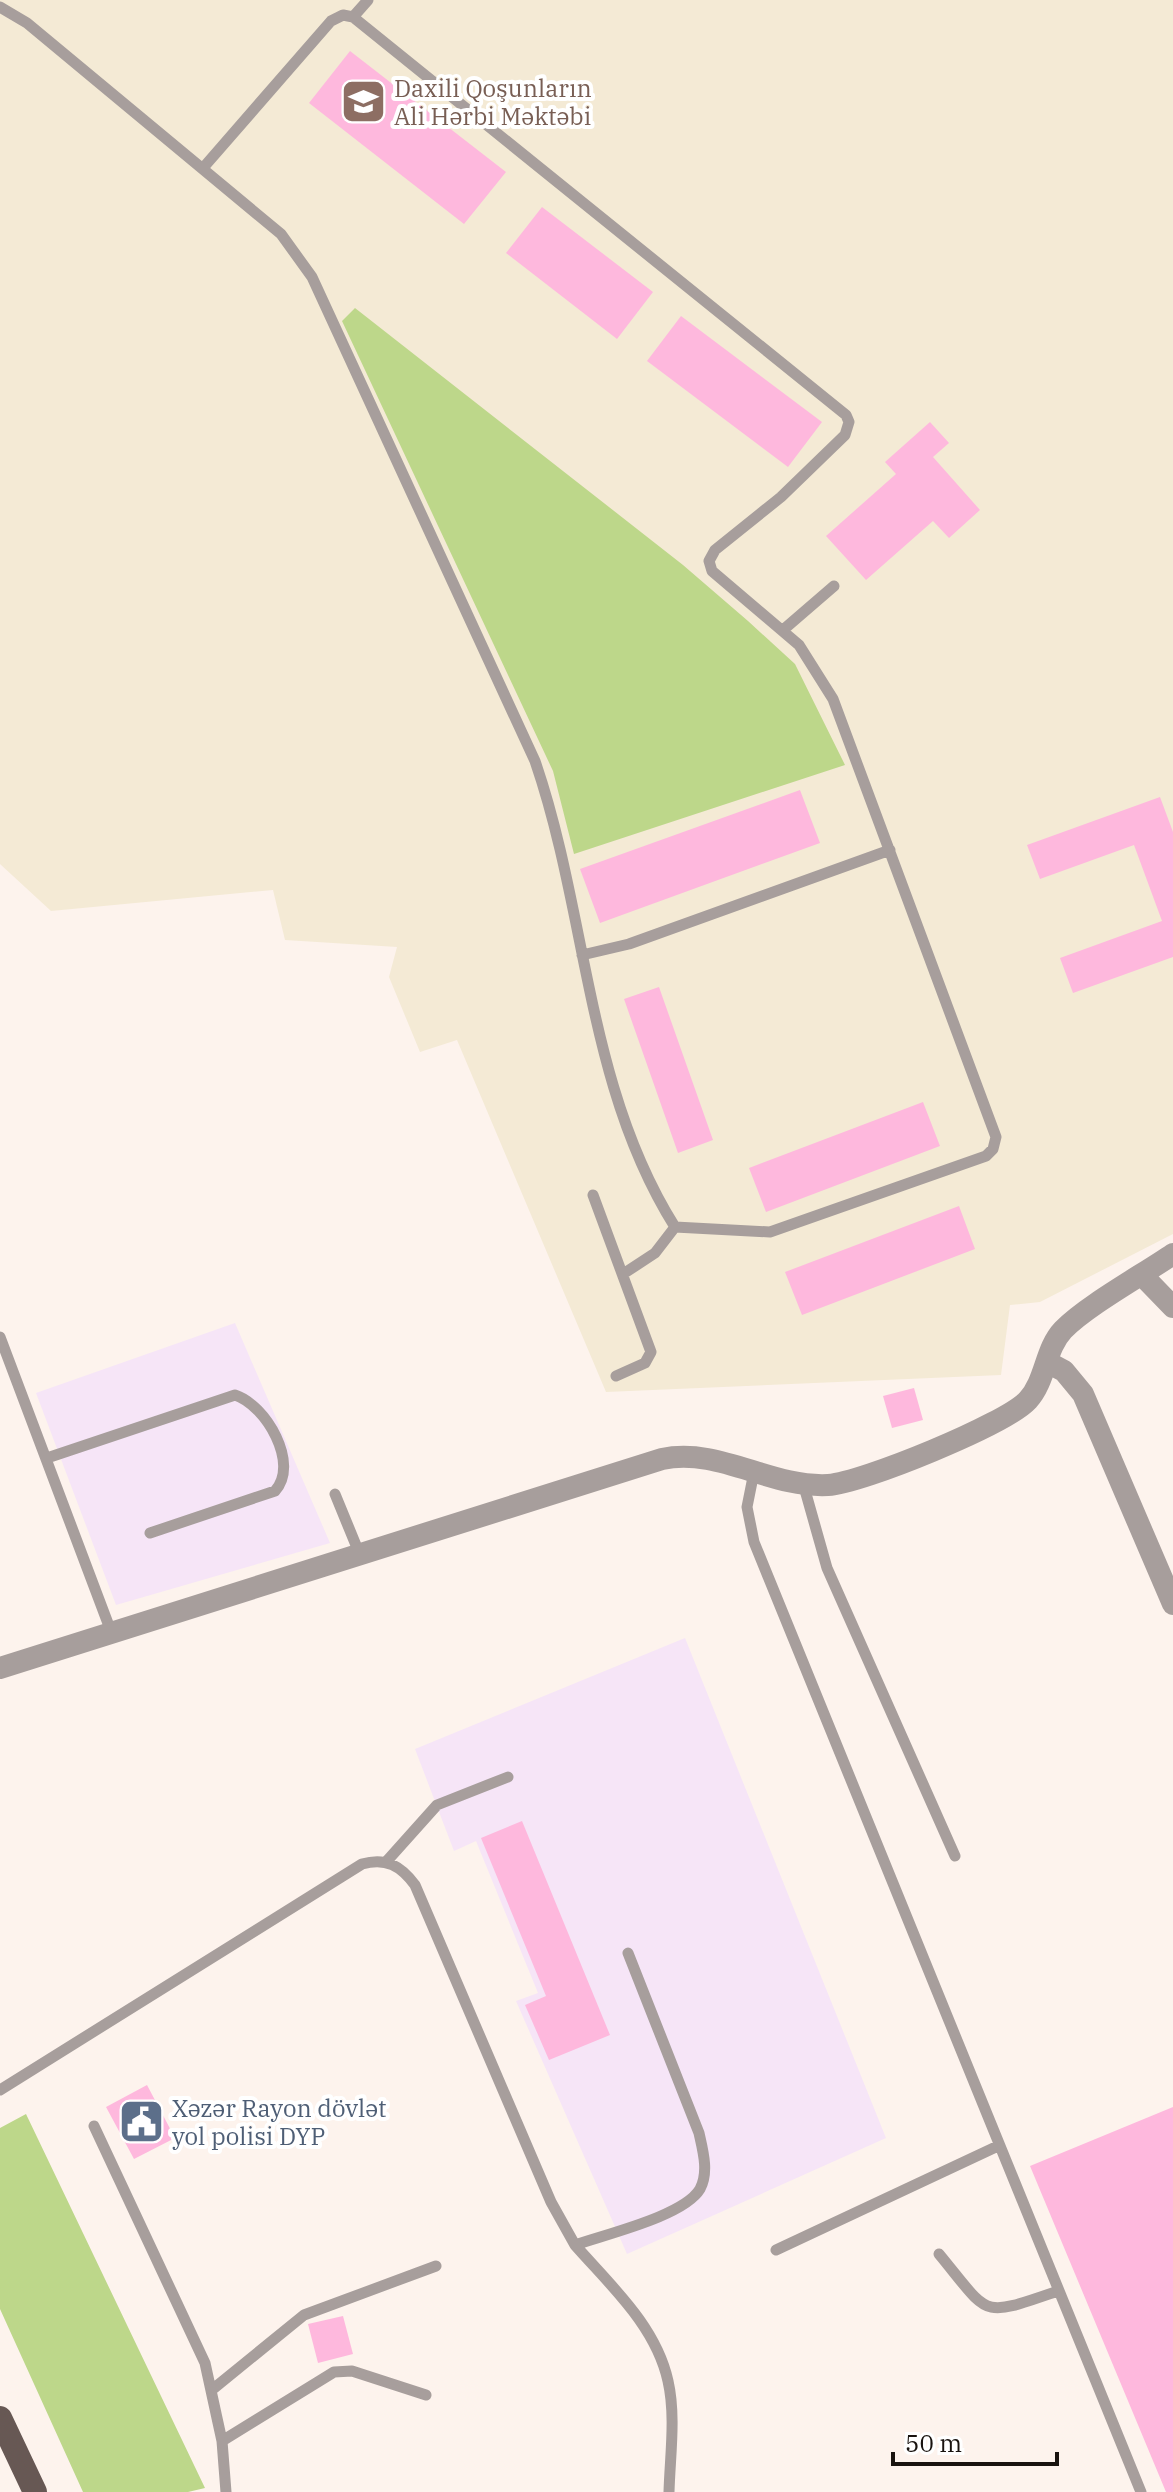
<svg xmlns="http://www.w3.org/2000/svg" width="1173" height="2492" font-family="'IBM Plex Serif',serif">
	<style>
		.industrial { fill: #f6e5f7 }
		.education { fill: #f4ead5 }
		.green { fill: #bdd78a }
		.building { fill: #feb8dd }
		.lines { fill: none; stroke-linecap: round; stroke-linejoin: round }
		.lane { stroke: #a79e9c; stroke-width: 11 }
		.street { stroke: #a79e9c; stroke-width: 22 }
		.primary { stroke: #675854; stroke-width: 24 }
		.labels { text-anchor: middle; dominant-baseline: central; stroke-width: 8; stroke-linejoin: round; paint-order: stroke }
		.education-label { font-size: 24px; fill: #785e54; stroke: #fff; text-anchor: start }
		.service-label { font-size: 24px; fill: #4e5e75; stroke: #fff; text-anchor: start }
	</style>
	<rect width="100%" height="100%" fill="#fdf3ed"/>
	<!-- industrial -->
	<path class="industrial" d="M235 1323 330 1543 116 1605 36 1393Z
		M685 1638 886 2138 627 2254 516 2001 538 1993 476 1841 454 1851 415 1749Z"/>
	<!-- education -->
	<path class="education" d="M0 0H1173V1234L1040 1302 1010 1305 1001 1375 606 1392 457 1040 420 1052 389 977 397 947 285 940 273 890 51 911 0 864Z"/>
	<!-- green -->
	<path class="green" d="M355 308 683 565 748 621 795 664 845 765 574 854 553 771 342 321Z
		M26 2114 205 2488 188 2492H83L0 2309V2128Z"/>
	<!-- building -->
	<path class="building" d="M350 51 506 172 464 224 309 103Z
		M542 207 653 292 617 339 506 253Z
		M681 316 822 422 788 467 647 361Z
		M930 422 949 443 933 457 980 510 949 538 933 521 866 580 826 536 896 474 885 462Z
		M800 790 820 843 600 923 580 869Z
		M1160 797 1173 832V957L1073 993 1060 958 1162 921 1134 845 1040 879 1027 845Z
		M659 987 713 1140 678 1153 624 999Z
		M923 1102 940 1146 766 1212 749 1168Z
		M959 1206 975 1249 802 1315 785 1272Z
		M914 1388 923 1420 892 1428 883 1396Z
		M522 1821 610 2035 549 2060 525 2005 546 1996 481 1838Z
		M147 2085 175 2138 134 2159 106 2107Z
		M1173 2107V2492H1166L1030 2166Z
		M343 2316 353 2354 318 2363 308 2324Z"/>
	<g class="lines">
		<!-- lane -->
		<path class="lane" d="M0 7 27 23 281 234 312 277 535 761C588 915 586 1086 675 1227L770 1232 986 1156 993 1149 996 1137 833 699 799 645 712 571 709 561 715 550 781 497 845 435 849 422 846 415 353 17 343 15 331 21 203 168
			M353 17 368 0
			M783 630 834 586
			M582 955 629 944 890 850
			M593 1195 651 1352 645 1363 616 1376
			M623 1274 655 1253 675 1227
			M0 1337 112 1634
			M47 1458 235 1395C266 1405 300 1464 275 1491L150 1533
			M754 1472 747 1507 754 1542 1141 2492
			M803 1483 827 1568 955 1856
			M335 1494 360 1555
			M386 1862 437 1805 508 1777
			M0 2090 362 1864C386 1857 401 1866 415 1885L551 2202 575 2245C606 2234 684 2216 700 2189 709 2172 703 2151 699 2133L628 1953
			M94 2126 205 2363 222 2441 226 2492
			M575 2245C611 2286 656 2326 668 2381 676 2416 670 2456 669 2492
			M776 2250 998 2146
			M939 2254C991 2317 979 2318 1058 2291
			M213 2389 304 2315 436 2266
			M222 2441 334 2372 352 2371 426 2395"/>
		<!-- street -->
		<path class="street" d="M1142 1275 1173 1307
			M1049 1363 1064 1371 1083 1394 1173 1604
			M0 1668 662 1459C719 1447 770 1488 828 1485 862 1483 1006 1424 1028 1400 1046 1380 1045 1349 1063 1330 1086 1306 1144 1274 1173 1254"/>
		<!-- primary -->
		<path class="primary" d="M0 2418 35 2492"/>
	</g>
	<!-- icons -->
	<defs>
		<symbol id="university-square" viewBox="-11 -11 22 22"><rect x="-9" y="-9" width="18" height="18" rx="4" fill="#8d6e63" stroke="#fff"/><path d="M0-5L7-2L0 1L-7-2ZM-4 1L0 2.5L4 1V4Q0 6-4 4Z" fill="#fff"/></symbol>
		<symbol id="civic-square" viewBox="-11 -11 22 22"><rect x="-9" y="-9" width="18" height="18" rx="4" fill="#5c6f8a" stroke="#fff"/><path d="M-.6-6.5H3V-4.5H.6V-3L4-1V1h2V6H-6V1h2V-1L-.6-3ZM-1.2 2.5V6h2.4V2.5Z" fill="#fff"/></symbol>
	</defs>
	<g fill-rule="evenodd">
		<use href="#university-square" x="338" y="76" width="51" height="51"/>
		<use href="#civic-square" x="116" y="2096" width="51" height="51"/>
	</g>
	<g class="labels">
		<!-- education labels -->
		<g class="education-label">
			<text x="394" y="88">Daxili Qoşunların<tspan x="394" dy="28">Ali Hərbi Məktəbi</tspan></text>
		</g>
		<!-- service labels -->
		<g class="service-label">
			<text x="172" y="2108">Xəzər Rayon dövlət<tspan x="172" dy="28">yol polisi DYP</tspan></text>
		</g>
	</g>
	<!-- scale -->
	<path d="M893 2452v12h164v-12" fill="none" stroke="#19130f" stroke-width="4"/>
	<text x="905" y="2452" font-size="24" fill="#19130f" stroke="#ffffff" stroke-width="6" paint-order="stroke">50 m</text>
</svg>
